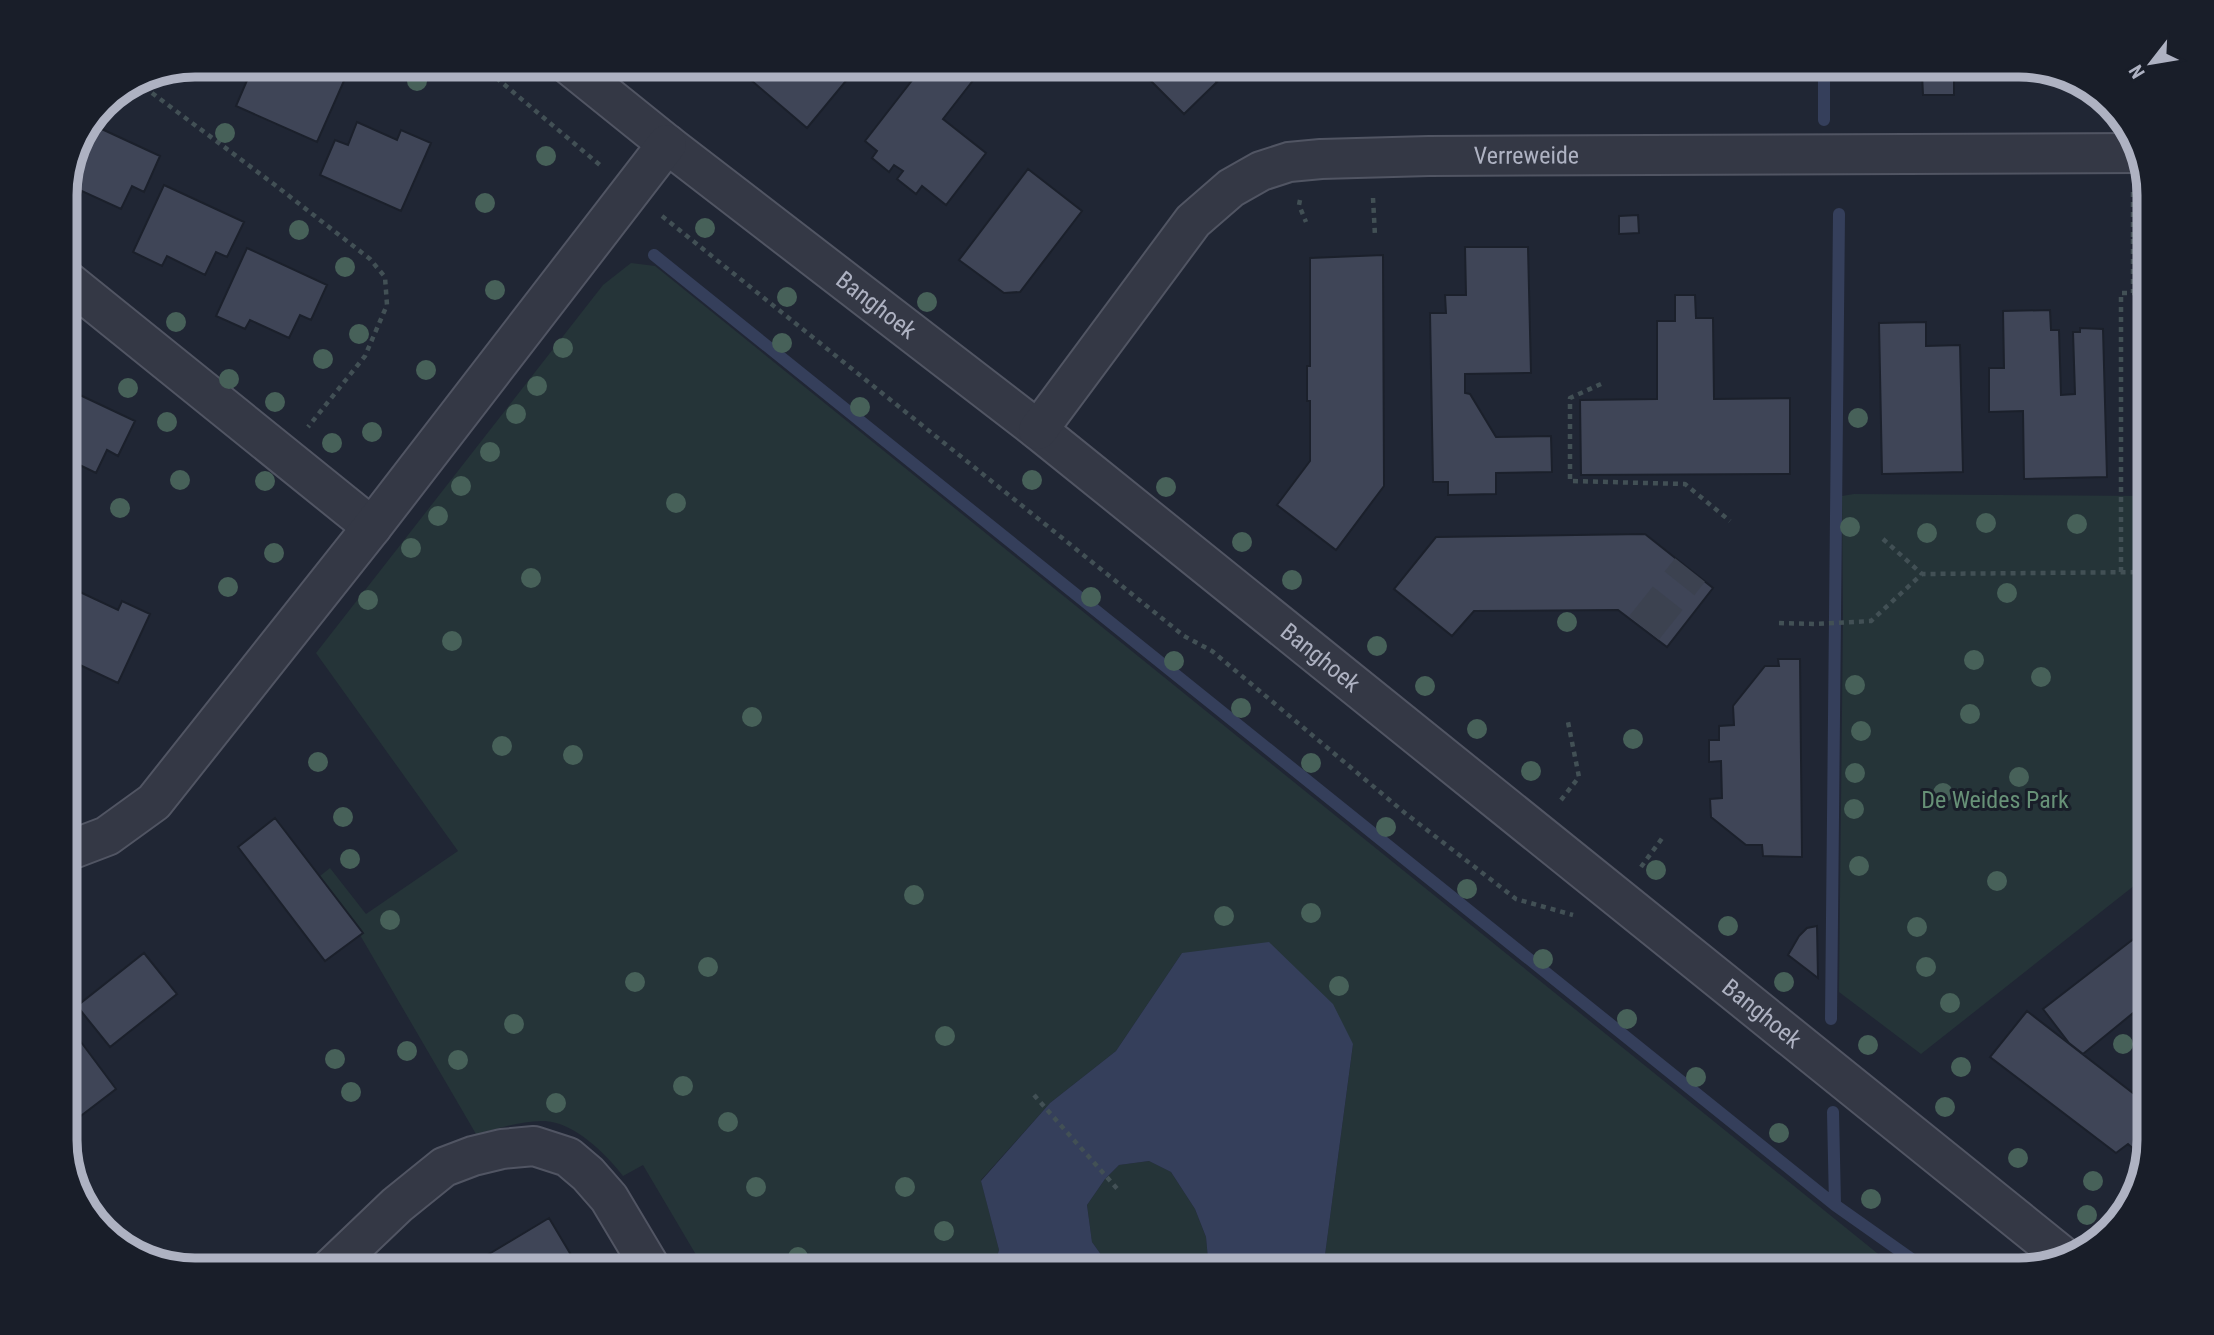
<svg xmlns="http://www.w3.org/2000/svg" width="2214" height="1335" font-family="'Roboto Condensed',sans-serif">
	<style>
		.green { fill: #253438 }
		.water { fill: #353f5b }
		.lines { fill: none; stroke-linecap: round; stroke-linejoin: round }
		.stream { stroke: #353f5b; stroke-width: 12 }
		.building { fill: #3f4557; stroke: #1b202b; stroke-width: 2 }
		.minor-tunnel { stroke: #3c4250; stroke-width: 38; stroke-dasharray: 38 19; stroke-linecap: butt }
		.minor-casing { stroke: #515563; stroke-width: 42 }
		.path { stroke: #425055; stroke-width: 4.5; stroke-dasharray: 5 5; stroke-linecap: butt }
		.minor { stroke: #343845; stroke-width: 38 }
		.tree { fill: #476159 }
		.labels { text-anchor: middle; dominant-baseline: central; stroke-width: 6; stroke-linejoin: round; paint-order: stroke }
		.street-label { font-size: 24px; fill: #aeb2c2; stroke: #191e29 }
		.park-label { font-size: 24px; fill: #679177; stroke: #191e29 }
		.rim { fill: none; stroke: #aeb2c2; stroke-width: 9 }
	</style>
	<rect width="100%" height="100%" fill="#202634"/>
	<!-- green -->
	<path class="green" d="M631 263 655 266 1898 1270H1323L1353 1044 1182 953 1116 1051 1050 1103 981 1180 999 1250 993 1270H705L643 1165 623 1176C605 1153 575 1123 545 1121 523 1120 498 1129 476 1134L360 935 363 932 320 876 330 868 366 914 458 851 316 653 603 285Z
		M1854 494 2149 496V874L1921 1054 1839 992 1843 617 1842 496Z
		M1149 1161 1171 1172 1195 1209 1206 1237 1209 1270H1112L1092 1242 1087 1205 1105 1179 1119 1165Z"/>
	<!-- water -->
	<path class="water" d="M1269 942 1333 1004 1353 1044 1323 1270H1209L1206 1237 1195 1209 1171 1172 1149 1161 1119 1165 1105 1179 1087 1205 1092 1242 1112 1270H993L999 1250 981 1181 1050 1103 1116 1051 1182 953Z"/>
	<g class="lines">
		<!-- stream -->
		<path class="stream" d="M1824 65V120
			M654 255 1835 1205 1927 1270
			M1831 1019 1839 214
			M1833 1112 1835 1205"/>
	</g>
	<!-- building -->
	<path class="building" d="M212 65H239L234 75Z
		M268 65H300L313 70 315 65H326L347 74 317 142 236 106 251 71 263 76Z
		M754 65H848L855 70 807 128 745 75Z
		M924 65H985L943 119 986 153 946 205 922 186 916 194 897 179 903 171 894 165 889 172 872 158 877 151 865 141Z
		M1135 65H1200L1217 82 1184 114Z
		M1922 74H1954V95H1923Z
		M357 122 397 140 401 130 431 143 401 211 320 175 335 140 348 145Z
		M93 125 160 156 144 192 132 186 121 209 82 191 78 201 65 195V187Z
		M1028 169 1082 211 1020 292 1004 293 959 260Z
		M164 185 244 222 227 257 216 252 205 275 167 256 162 266 133 252Z
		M2142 211H2149V231H2142Z
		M1638 215 1639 233 1619 234V216Z
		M1465 247H1528L1531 373 1465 374V393L1470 394 1496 437 1551 436 1552 472 1496 473V494L1448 495V482H1433L1430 313H1446L1445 295H1466Z
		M247 248 327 285 311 320 300 315 289 338 250 320 245 329 216 316Z
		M1383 255 1384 486 1336 550 1277 505 1310 461V401H1307V366H1310V258Z
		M1675 295H1695L1696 318H1713L1714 399 1790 398V474L1581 475 1580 400 1657 399V321H1675Z
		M2050 310 2051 330H2059L2061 395 2075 394 2073 332H2080V328L2103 329 2107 477 2024 479 2023 411 1989 412V368H2004L2003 311Z
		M1926 322V346L1960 345 1963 472 1882 474 1879 323Z
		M65 388 135 421 118 456 107 450 96 473 65 458Z
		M1645 534 1713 588 1667 647 1618 610 1474 611 1452 636 1394 589 1436 537Z
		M65 585 118 610 122 601 150 614 118 683 65 658Z
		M1778 659H1800L1802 857 1763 856 1762 845H1746L1711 817 1710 799 1722 798 1721 761 1709 762V740H1719V726L1734 725 1733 706 1765 666H1779Z
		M275 818 363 933 325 961 238 847Z
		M1817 926 1818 978 1788 955 1799 936 1807 928Z
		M2149 927V1000L2083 1054 2069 1043 2043 1009Z
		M144 953 177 994 110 1047 77 1006Z
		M2027 1011 2138 1097 2149 1089V1140L2144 1158 2128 1144 2116 1153 1990 1057Z
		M75 1034 116 1089 65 1128V1041Z
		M549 1218 580 1270H464V1269Z"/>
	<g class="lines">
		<!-- minor-tunnel -->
		<path class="minor-tunnel" d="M1644 628 1690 570"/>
		<defs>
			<g id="minor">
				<path id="s1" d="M569 65 667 144 1038 430 2065 1258"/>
				<path d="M65 279 372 527"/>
				<path id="s2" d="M1038 430 1193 221 1231 188 1261 171 1289 162 1321 159 1429 156 2139 153"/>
				<path d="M65 852 107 836 154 802 372 527 667 144"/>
				<path d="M329 1270 397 1205 444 1167 473 1156 502 1149 534 1146 568 1157 588 1174 609 1198 652 1270"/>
			</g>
		</defs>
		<!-- minor casing -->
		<use href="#minor" class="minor-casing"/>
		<!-- path -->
		<path class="path" d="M481 65 601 166
			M136 81 275 185 370 259 385 277 387 305 365 356 308 427
			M2133 192V238
			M1373 198 1375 236
			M1300 200 1299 205 1306 222
			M662 216 1184 636 1212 651 1405 813 1516 899 1573 915
			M1601 384 1570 398V481L1685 484 1730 521
			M1883 539 1922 574
			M2121 572V293H2133V238H2149
			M1779 623 1814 624 1871 621 1922 574 2149 572
			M1561 800 1579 777 1568 722
			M1641 867 1663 837
			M1034 1095 1120 1192"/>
		<!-- minor -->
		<use href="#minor" class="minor"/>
	</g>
	<!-- trees -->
	<g class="tree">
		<circle cx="417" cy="81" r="10"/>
		<circle cx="225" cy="133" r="10"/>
		<circle cx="546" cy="156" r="10"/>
		<circle cx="485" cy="203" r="10"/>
		<circle cx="705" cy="228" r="10"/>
		<circle cx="299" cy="230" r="10"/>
		<circle cx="345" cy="267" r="10"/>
		<circle cx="495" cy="290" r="10"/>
		<circle cx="787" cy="297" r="10"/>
		<circle cx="927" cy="302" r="10"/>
		<circle cx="176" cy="322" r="10"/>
		<circle cx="359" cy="334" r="10"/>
		<circle cx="782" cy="343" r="10"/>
		<circle cx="563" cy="348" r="10"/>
		<circle cx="323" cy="359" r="10"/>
		<circle cx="426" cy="370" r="10"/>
		<circle cx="229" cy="379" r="10"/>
		<circle cx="537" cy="386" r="10"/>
		<circle cx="128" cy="388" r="10"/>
		<circle cx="275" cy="402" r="10"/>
		<circle cx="860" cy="407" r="10"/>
		<circle cx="516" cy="414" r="10"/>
		<circle cx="1858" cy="418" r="10"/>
		<circle cx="167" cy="422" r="10"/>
		<circle cx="372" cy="432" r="10"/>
		<circle cx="332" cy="443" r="10"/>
		<circle cx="490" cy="452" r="10"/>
		<circle cx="180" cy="480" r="10"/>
		<circle cx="1032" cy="480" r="10"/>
		<circle cx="265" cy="481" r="10"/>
		<circle cx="461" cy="486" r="10"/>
		<circle cx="1166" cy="487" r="10"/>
		<circle cx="676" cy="503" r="10"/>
		<circle cx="120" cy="508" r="10"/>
		<circle cx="438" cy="516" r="10"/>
		<circle cx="1986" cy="523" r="10"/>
		<circle cx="2077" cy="524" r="10"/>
		<circle cx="1850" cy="527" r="10"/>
		<circle cx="1927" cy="533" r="10"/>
		<circle cx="1242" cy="542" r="10"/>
		<circle cx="411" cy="548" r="10"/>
		<circle cx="274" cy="553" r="10"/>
		<circle cx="531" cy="578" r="10"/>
		<circle cx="1292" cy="580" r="10"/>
		<circle cx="228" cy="587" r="10"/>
		<circle cx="2007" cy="593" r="10"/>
		<circle cx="1091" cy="597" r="10"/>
		<circle cx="368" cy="600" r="10"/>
		<circle cx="1567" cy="622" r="10"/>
		<circle cx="452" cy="641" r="10"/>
		<circle cx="1377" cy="646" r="10"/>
		<circle cx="1974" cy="660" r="10"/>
		<circle cx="1174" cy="661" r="10"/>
		<circle cx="2041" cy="677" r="10"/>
		<circle cx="1855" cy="685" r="10"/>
		<circle cx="1425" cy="686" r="10"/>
		<circle cx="1241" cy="708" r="10"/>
		<circle cx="1970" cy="714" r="10"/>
		<circle cx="752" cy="717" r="10"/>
		<circle cx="1477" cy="729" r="10"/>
		<circle cx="1861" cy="731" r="10"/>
		<circle cx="1633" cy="739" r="10"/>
		<circle cx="502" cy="746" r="10"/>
		<circle cx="573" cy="755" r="10"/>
		<circle cx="318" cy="762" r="10"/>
		<circle cx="1311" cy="763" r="10"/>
		<circle cx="1531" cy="771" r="10"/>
		<circle cx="1855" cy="773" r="10"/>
		<circle cx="2019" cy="777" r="10"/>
		<circle cx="1943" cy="793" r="10"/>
		<circle cx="1854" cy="809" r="10"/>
		<circle cx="343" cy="817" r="10"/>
		<circle cx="1386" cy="827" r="10"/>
		<circle cx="350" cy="859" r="10"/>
		<circle cx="1859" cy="866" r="10"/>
		<circle cx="1656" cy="870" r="10"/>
		<circle cx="1997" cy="881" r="10"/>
		<circle cx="1467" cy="889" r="10"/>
		<circle cx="914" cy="895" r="10"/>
		<circle cx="1311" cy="913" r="10"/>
		<circle cx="1224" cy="916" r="10"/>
		<circle cx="390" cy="920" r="10"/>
		<circle cx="1728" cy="926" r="10"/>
		<circle cx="1917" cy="927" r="10"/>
		<circle cx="1543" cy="959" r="10"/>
		<circle cx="708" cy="967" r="10"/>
		<circle cx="1926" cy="967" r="10"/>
		<circle cx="635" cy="982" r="10"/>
		<circle cx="1784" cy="982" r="10"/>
		<circle cx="1339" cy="986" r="10"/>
		<circle cx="1950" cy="1003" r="10"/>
		<circle cx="1627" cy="1019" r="10"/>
		<circle cx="514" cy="1024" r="10"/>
		<circle cx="945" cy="1036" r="10"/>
		<circle cx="2123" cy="1044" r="10"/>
		<circle cx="1868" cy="1045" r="10"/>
		<circle cx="407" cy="1051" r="10"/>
		<circle cx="335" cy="1059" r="10"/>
		<circle cx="458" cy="1060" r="10"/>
		<circle cx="1961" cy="1067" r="10"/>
		<circle cx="1696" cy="1077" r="10"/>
		<circle cx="683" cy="1086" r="10"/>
		<circle cx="351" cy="1092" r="10"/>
		<circle cx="556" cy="1103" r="10"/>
		<circle cx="1945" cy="1107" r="10"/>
		<circle cx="728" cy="1122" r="10"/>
		<circle cx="1779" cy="1133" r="10"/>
		<circle cx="2018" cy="1158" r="10"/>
		<circle cx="2093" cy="1181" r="10"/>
		<circle cx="756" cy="1187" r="10"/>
		<circle cx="905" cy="1187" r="10"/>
		<circle cx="1871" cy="1199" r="10"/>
		<circle cx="2087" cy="1215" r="10"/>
		<circle cx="944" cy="1231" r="10"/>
		<circle cx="798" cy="1257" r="10"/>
	</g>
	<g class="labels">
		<!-- street labels -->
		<g class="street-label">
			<text stroke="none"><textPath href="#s2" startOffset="612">Verreweide</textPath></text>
			<text stroke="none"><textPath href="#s1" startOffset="390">Banghoek</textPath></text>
			<text stroke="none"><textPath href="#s1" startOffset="957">Banghoek</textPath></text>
			<text stroke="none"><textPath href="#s1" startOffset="1524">Banghoek</textPath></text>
		</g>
		<!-- park labels -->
		<g class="park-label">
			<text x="1995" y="800">De Weides Park</text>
		</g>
	</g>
	<!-- crop -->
	<path d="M0 0H2214V1335H0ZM195 77H2019A118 118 0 0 1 2137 195V1140A118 118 0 0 1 2019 1258H195A118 118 0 0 1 77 1140V195A118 118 0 0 1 195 77Z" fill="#191e29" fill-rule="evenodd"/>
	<path class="rim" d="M195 77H2019A118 118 0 0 1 2137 195V1140A118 118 0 0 1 2019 1258H195A118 118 0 0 1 77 1140V195A118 118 0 0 1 195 77Z"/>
	<!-- north arrow -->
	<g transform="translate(2151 63) rotate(239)" stroke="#191e29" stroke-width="5" paint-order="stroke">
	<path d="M0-5L12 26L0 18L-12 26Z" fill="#aeb2c2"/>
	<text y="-10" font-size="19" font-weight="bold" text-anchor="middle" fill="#aeb2c2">N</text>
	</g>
</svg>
